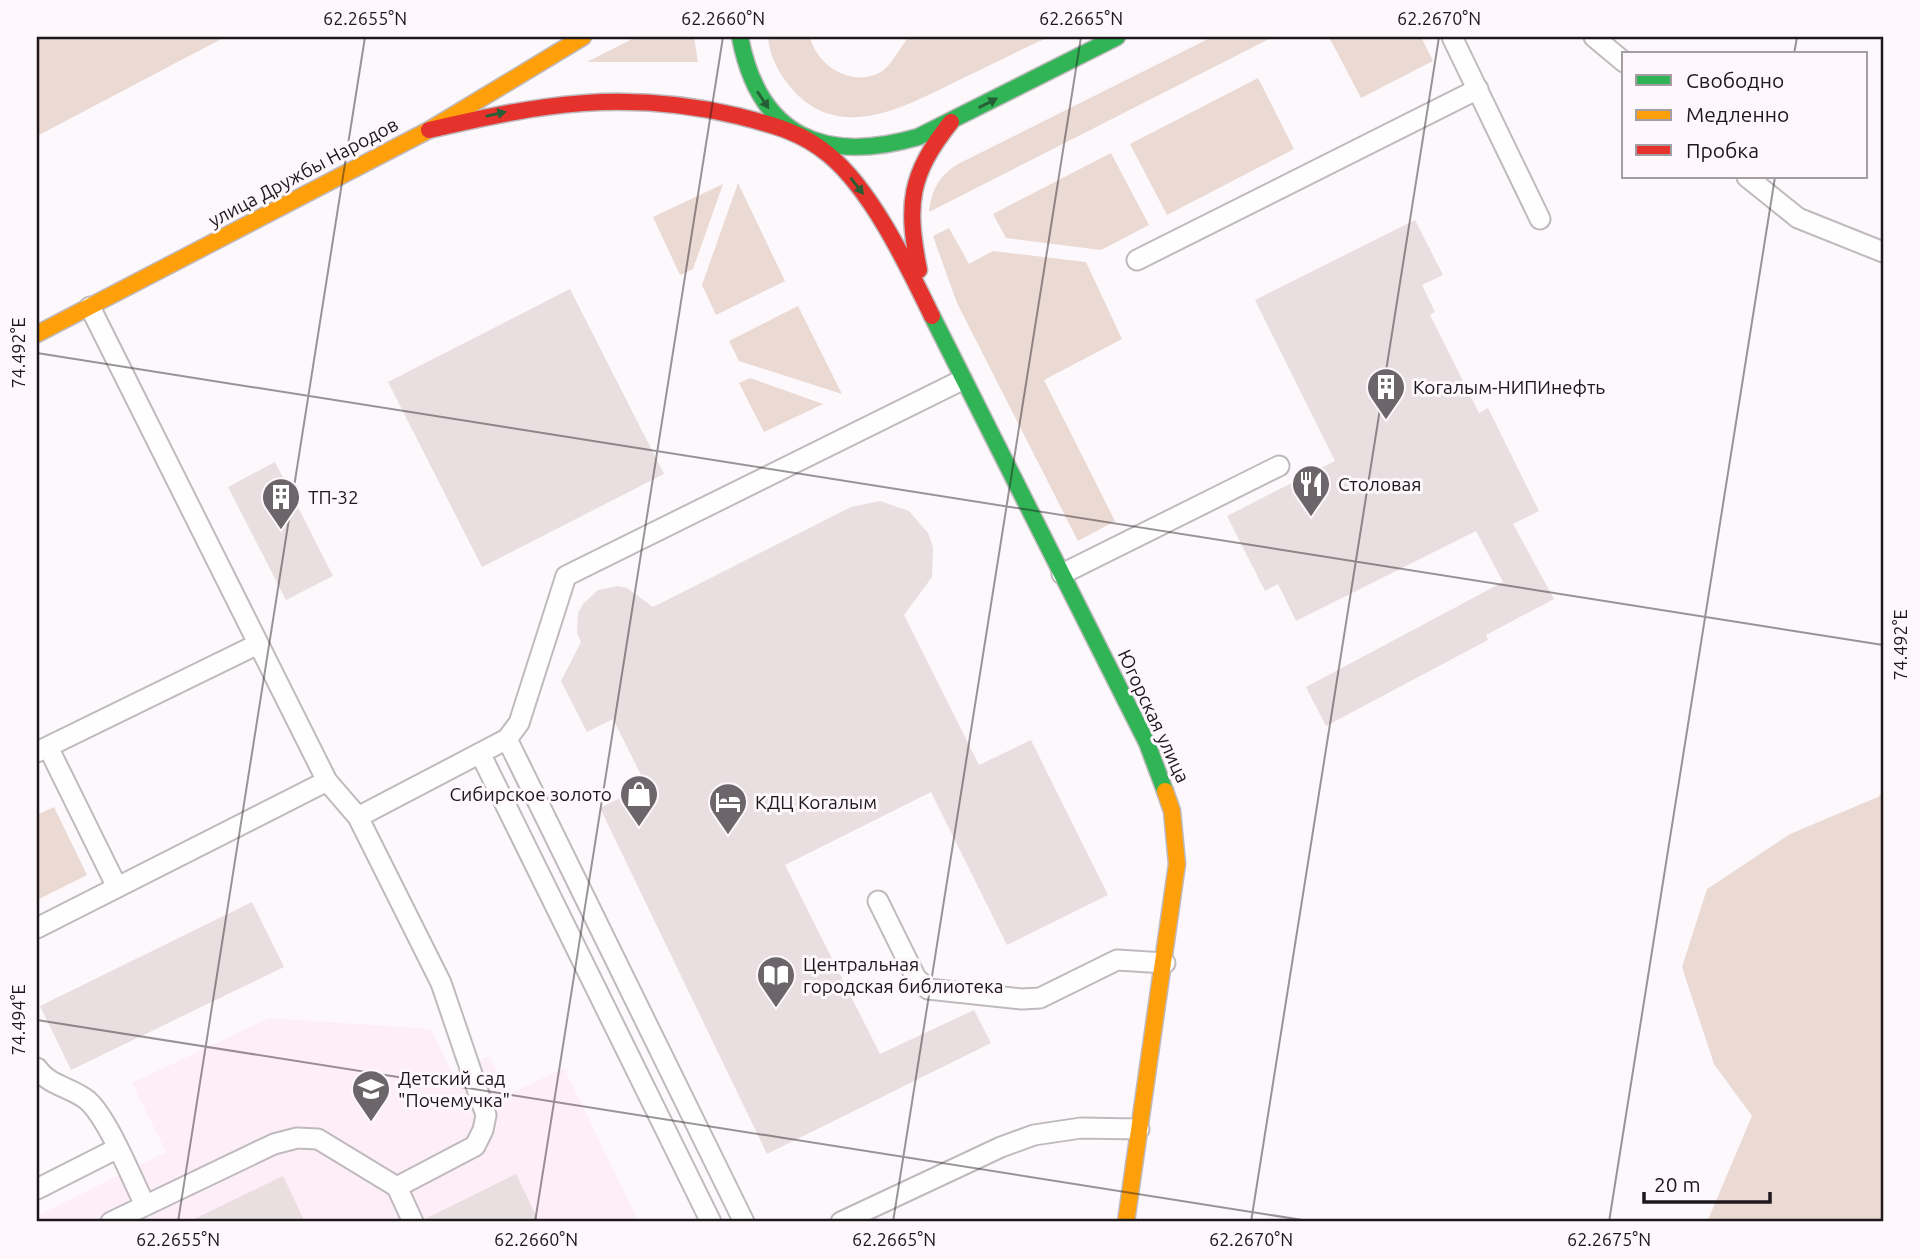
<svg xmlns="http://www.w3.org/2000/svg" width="1920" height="1259" font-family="Ubuntu,sans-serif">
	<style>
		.built { fill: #feeef7 }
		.green { fill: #ebd9d4 }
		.building { fill: #e9dee0 }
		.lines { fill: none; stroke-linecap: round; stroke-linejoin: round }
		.lane-casing { stroke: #bfbabd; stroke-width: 23 }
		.fast-casing { stroke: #bfbabd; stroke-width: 19 }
		.slow-casing { stroke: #bfbabd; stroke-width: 19 }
		.jam-casing { stroke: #bfbabd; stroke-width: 19 }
		.lane { stroke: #fffefe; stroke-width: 19 }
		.fast { stroke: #30b455; stroke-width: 16 }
		.slow { stroke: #ff9f0a; stroke-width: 16 }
		.jam { stroke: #e5322d; stroke-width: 16 }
		.oneway { fill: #265e36 }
		.ticks { fill: none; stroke: #1e181c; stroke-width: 2; stroke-opacity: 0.45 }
		.labels { text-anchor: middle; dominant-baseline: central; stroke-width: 6; stroke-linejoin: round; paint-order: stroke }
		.street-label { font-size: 19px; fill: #1e181c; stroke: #fef7fb }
		.poi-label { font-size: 19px; fill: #1e181c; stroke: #fef7fb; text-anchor: start }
		.neatline { fill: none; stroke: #1e181c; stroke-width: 2.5 }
		.ticks-label { font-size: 18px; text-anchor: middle; fill: #1e181c }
	</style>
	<rect width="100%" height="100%" fill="#fdf8fb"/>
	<!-- built -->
	<path class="built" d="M269 1018 431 1029 452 1073 489 1056 509 1094 564 1068 639 1222H37V1216L166 1152 132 1083Z"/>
	<!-- green -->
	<path class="green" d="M37 37H225L37 136Z
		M636 37H694L698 62H587Z
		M768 37H810C817 66 852 88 881 72 892 65 900 47 909 37H1049C1018 51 988 66 957 81 906 106 840 144 792 89 780 75 769 56 768 37Z
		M1212 37H1273L929 212C932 189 939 175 960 163Z
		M1329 37H1421L1433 61 1361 98Z
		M1258 78 1294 149 1167 215 1130 144Z
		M1111 153 1149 225 1101 250 1006 238 993 214Z
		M738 183 785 281 716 315 702 285Z
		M723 184 693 269 680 275 653 217Z
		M949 228 969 264 993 251 1086 262 1122 339 1044 380 1115 521 1078 541 957 303 933 236Z
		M798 306 842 394 739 361 729 341Z
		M750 378 823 404 764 432 739 383Z
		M1883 791V1222H1707L1752 1116 1714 1064 1682 967 1707 889 1790 834 1878 797Z
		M54 807 87 875 39 899 37 815Z"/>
	<!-- building -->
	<path class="building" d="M1415 220 1443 275 1422 285 1435 312 1430 315 1479 413 1488 408 1539 511 1513 524 1554 599 1486 635 1488 640 1326 726 1306 687 1503 582 1476 531 1296 621 1278 584 1265 591 1227 516 1335 461 1255 300Z
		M570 289 664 474 482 567 388 382Z
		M275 462 333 576 286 600 228 487Z
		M880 501 909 511 928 533 933 547 932 577 904 615 979 765 1031 740 1108 895 1007 945 931 792 785 865 880 1054 974 1010 991 1043 767 1154 600 808 646 785 613 719 587 732 561 681 581 642 577 633 578 613 583 604 598 590 618 586 627 588 653 607 851 507Z
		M252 902 284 967 71 1070 40 1006Z
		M516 1174 539 1222H425V1219Z
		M283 1176 305 1222H188Z"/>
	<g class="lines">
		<defs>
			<path id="lane" d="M1452 37 1540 219
				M1594 37 1624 62
				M1747 177 1798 218 1883 252
				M1137 260 1478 89
				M90 307 327 781 358 817 507 739
				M1062 574 1279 466
				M48 747 117 887
				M37 752 258 644
				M480 753 711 1222
				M878 901 916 978 928 989 1022 999 1040 998 1117 960 1165 963
				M37 928 327 781
				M37 1068C49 1086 71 1087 87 1100 108 1118 132 1179 145 1205
				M397 1187 413 1222
				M37 1189 116 1149
				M111 1222 274 1144 297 1138 318 1139 397 1187 475 1146 483 1130 486 1115 441 983 358 817
				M744 1222 507 739 519 723 566 576 962 380
				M841 1222 1001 1147 1034 1135 1081 1128 1139 1129"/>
			<path id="fast" d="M740 37C759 137 824 164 918 137L1117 37
				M932 316 1147 743 1165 791"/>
			<path id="slow" d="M37 334 429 130 583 37
				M1126 1222 1177 864 1172 811 1165 791"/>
			<path id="jam" d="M429 130C540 104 625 89 738 116 773 125 802 132 829 155 873 192 907 265 932 316
				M919 270C906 204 909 175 951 122"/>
		</defs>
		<!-- lane casing -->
		<use href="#lane" class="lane-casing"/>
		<!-- fast casing -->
		<use href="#fast" class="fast-casing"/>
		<!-- slow casing -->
		<use href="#slow" class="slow-casing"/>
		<!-- jam casing -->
		<use href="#jam" class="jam-casing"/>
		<!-- lane -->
		<use href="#lane" class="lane"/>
		<!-- fast -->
		<use href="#fast" class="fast"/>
		<!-- slow -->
		<use href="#slow" class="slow"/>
		<!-- jam -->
		<use href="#jam" class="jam"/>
	</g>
	<!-- one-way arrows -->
	<defs><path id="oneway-solid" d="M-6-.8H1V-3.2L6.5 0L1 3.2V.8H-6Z" transform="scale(1.75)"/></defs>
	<g class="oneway">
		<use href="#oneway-solid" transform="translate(763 100) rotate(56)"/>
		<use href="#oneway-solid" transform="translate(988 103) rotate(-27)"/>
		<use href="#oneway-solid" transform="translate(496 114) rotate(-13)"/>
		<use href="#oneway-solid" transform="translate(857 186) rotate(52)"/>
	</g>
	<!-- ticks -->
	<path class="ticks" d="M1794 54 1797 37M37 353 1883 645M37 1020 1315 1222M178 1222 365 37M535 1222 723 37M893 1222 1081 37M1251 1222 1439 37M1609 1222 1775 177"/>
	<!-- icons -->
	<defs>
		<symbol id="building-pin" viewBox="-11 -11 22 30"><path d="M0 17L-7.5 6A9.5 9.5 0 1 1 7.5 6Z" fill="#6c666a" stroke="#fef7fb"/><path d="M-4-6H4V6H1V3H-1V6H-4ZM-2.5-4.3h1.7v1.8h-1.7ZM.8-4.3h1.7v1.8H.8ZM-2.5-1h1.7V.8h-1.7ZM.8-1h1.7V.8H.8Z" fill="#fff"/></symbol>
		<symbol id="restaurant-pin" viewBox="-11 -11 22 30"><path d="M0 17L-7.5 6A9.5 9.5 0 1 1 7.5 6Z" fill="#6c666a" stroke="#fef7fb"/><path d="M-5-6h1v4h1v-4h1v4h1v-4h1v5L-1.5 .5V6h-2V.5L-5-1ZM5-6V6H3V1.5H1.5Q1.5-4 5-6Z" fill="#fff"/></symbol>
		<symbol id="shop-pin" viewBox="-11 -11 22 30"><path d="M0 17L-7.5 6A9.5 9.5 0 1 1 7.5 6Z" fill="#6c666a" stroke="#fef7fb"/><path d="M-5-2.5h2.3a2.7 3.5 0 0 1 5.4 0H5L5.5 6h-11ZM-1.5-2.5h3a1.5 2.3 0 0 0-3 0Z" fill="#fff"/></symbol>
		<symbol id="hotel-pin" viewBox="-11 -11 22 30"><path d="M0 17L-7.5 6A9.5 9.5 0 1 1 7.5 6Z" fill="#6c666a" stroke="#fef7fb"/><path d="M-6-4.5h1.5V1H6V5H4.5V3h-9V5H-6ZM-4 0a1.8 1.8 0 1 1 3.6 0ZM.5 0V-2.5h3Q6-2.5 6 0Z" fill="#fff"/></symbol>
		<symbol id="library-pin" viewBox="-11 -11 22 30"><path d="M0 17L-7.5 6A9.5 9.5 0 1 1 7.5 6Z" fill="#6c666a" stroke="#fef7fb"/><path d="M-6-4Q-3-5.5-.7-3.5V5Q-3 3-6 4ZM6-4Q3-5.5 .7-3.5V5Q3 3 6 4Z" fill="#fff"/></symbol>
		<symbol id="school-pin" viewBox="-11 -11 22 30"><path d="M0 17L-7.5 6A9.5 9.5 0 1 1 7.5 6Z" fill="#6c666a" stroke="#fef7fb"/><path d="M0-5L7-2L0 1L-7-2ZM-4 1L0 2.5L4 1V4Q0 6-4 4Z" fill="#fff"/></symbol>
	</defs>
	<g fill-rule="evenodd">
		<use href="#building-pin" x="1364" y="365" width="44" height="60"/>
		<use href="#restaurant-pin" x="1289" y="462" width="44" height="60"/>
		<use href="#building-pin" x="259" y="475" width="44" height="60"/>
		<use href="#shop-pin" x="617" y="772" width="44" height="60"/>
		<use href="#hotel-pin" x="706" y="780" width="44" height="60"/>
		<use href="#library-pin" x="754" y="953" width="44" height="60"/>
		<use href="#school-pin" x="349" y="1067" width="44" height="60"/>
	</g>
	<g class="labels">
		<!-- street labels -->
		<g class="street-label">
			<text transform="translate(303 172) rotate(-28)">улица Дружбы Народов</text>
			<text transform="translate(1154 716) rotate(65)">Югорская улица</text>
		</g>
		<!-- poi labels -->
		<g class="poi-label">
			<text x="1413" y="387">Когалым-НИПИнефть</text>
			<text x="1338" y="484">Столовая</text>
			<text x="308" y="497">ТП-32</text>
			<text x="612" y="794" text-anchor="end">Сибирское золото</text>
			<text x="755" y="802">КДЦ Когалым</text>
			<text x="803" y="964">Центральная<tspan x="803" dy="22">городская библиотека</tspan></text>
			<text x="398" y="1078">Детский сад<tspan x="398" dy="22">"Почемучка"</tspan></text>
		</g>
	</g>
	<!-- border -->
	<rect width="1920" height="1259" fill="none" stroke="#fef7fb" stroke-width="77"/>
	<!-- legend -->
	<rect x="1622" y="52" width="245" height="126" fill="#fef7fb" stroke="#a49ea2" stroke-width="2"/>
	<rect x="1636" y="75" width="35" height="10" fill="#30b455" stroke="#a49ea2" stroke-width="2"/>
	<text x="1686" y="88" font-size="21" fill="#1e181c">Свободно</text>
	<rect x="1636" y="110" width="35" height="10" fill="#ff9f0a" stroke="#a49ea2" stroke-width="2"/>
	<text x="1686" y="122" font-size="21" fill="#1e181c">Медленно</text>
	<rect x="1636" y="145" width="35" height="10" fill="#e5322d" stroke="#a49ea2" stroke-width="2"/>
	<text x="1686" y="158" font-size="21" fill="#1e181c">Пробка</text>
	<!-- scale -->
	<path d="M1644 1192v10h126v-10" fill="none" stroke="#1e181c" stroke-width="3.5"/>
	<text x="1654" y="1192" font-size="21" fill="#1e181c" stroke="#fef7fb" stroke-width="5" paint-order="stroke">20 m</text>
	<rect x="38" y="38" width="1844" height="1182" class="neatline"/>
	<g class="ticks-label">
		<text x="365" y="25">62.2655°N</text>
		<text x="723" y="25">62.2660°N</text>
		<text x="1081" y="25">62.2665°N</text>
		<text x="1439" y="25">62.2670°N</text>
		<text transform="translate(19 353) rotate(-90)" y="6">74.492°E</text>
		<text transform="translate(1901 645) rotate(-90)" y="6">74.492°E</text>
		<text transform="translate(19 1020) rotate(-90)" y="6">74.494°E</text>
		<text x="178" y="1246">62.2655°N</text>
		<text x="536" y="1246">62.2660°N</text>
		<text x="894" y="1246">62.2665°N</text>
		<text x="1251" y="1246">62.2670°N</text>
		<text x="1609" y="1246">62.2675°N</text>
	</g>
</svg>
